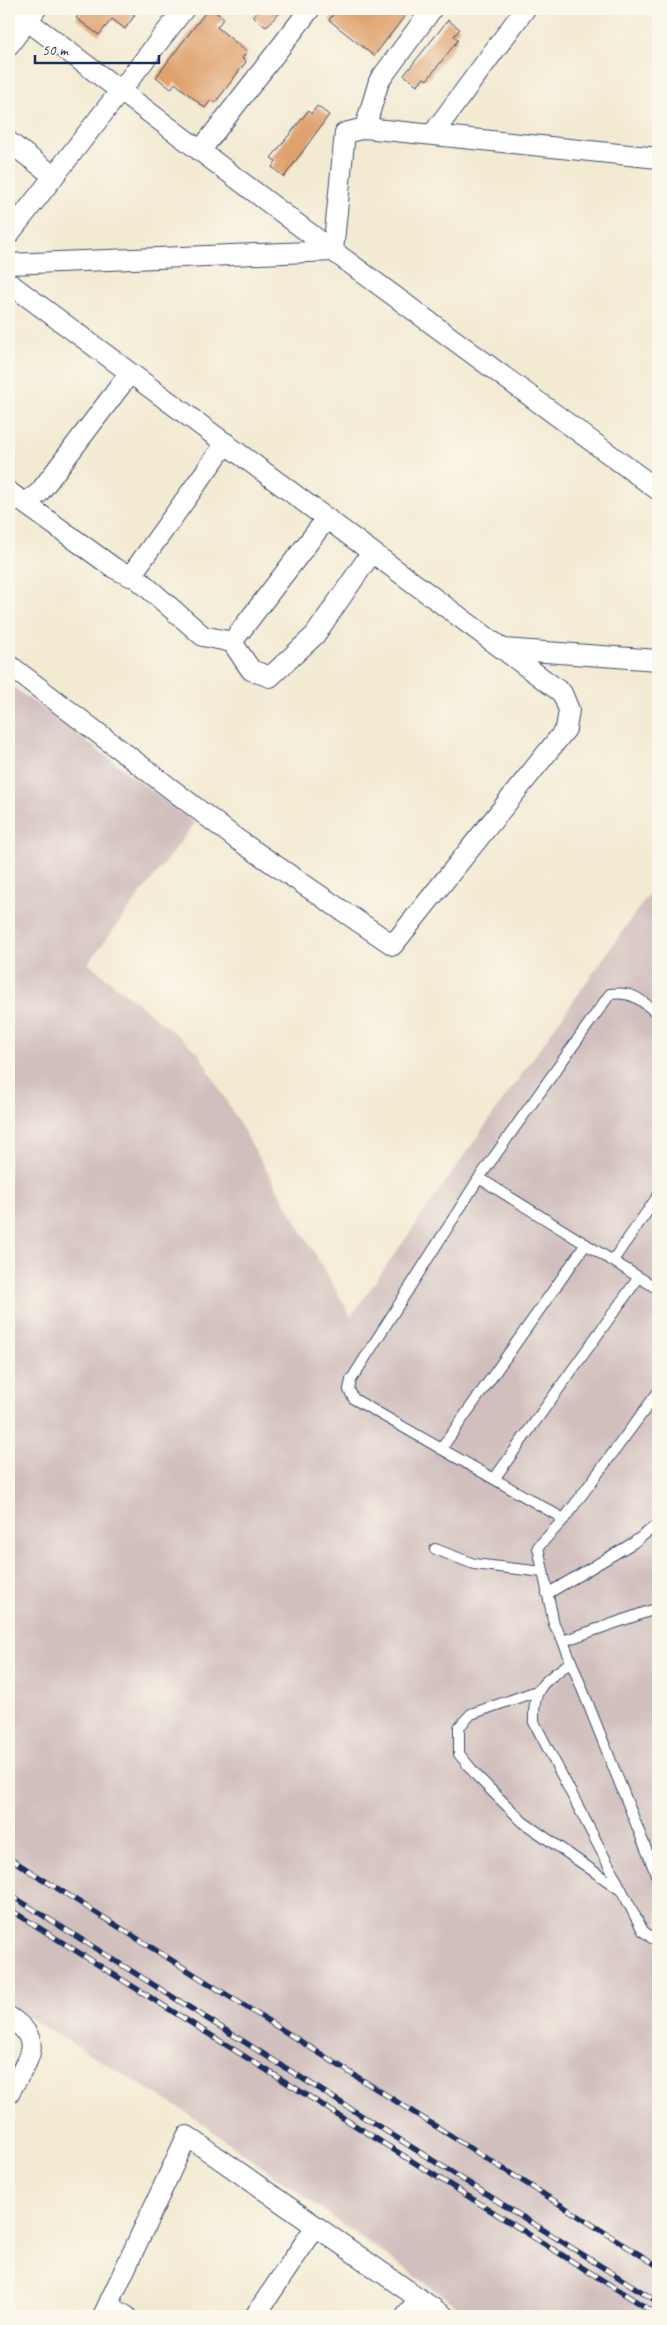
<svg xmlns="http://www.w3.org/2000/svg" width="667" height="2325" font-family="Caveat,sans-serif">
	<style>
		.industrial { fill: #d1bfbd }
		.building { fill: #dfa16d }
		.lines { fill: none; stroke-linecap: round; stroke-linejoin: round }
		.service-casing { stroke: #3b4b6f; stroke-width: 12 }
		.minor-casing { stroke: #3b4b6f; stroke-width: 22 }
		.service { stroke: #fff; stroke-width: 10 }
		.minor { stroke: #fff; stroke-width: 20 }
		.rail-casing { stroke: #1b2f5e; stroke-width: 5.5 }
		.rail { stroke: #fbf7ec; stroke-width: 4; stroke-dasharray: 11; stroke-linecap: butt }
	</style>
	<rect width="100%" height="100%" fill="#fbf7ec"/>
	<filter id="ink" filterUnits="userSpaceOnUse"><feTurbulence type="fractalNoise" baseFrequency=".02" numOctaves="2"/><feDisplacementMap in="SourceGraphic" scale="10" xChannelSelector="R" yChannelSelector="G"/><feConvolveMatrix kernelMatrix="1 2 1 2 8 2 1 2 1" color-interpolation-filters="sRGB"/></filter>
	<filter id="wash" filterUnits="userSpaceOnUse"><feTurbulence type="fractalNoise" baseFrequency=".0096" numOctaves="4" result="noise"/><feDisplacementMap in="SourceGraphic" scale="20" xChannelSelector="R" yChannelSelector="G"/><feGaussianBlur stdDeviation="1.12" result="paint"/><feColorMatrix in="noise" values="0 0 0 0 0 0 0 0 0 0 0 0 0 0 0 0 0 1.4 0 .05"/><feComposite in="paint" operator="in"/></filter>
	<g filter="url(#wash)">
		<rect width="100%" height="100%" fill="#f3ead2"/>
		<!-- industrial -->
		<path class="industrial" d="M9 684 195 823 88 963 198 1052 351 1316 658 881V2316H471L187 2113 9 2005Z"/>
		<g id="blocks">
			<!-- building -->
			<path class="building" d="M83 9H128L135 15 125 29 112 19 99 35 76 18Z
				M208 9H211L224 18 217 27 247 52 242 58 246 62 215 103 211 100 205 108 175 83 171 89 156 77Z
				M259 9H283L266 27 253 17Z
				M337 9H410L374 56 329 20Z
				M448 20 460 29 454 36 458 40 427 80 424 78 417 85 404 75Z
				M317 106 329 115 284 177 272 167 276 161 271 158 308 111 311 114Z"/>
		</g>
	</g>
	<g filter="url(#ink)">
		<use href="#blocks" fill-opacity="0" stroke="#3b4b6f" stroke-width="1"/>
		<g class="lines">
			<defs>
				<path id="service" d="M479 1178 658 1289
					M613 1260 658 1196
					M441 1449 586 1244
					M494 1479 639 1277
					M564 1519 354 1399 349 1390 351 1380 479 1178 610 994C633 991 641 1000 658 1014
					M435 1549 474 1564 543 1572
					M547 1594 633 1543 658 1524
					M658 1608 563 1641 658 1879
					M563 1641 554 1624 538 1547 564 1519 658 1392
					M571 1662C543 1683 533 1685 534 1722L643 1931 652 1938 658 1939
					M537 1691 471 1714 459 1727V1754L477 1776 523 1822 619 1889"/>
				<path id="minor" d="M9 45 36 9
					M365 128 379 81 432 9
					M432 135 525 9
					M9 142 54 176
					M200 151 310 9
					M658 158 365 128 345 133 333 251 658 490
					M9 234 184 9
					M9 264 333 251 12 9
					M9 283 562 693 569 710 566 729 393 945 238 840 9 665
					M9 492 114 568 130 576 132 574 203 636 232 642 251 670 270 677 315 635 372 552
					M25 503 39 493 130 373
					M132 574 226 443
					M232 642 327 518
					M503 649 658 660
					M9 2017C48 2042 26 2061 9 2093
					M108 2306 126 2316
					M103 2316 187 2136 444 2316
					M255 2316 316 2226
					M406 2316 419 2298"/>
			</defs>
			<!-- service casing -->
			<use href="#service" class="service-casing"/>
			<!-- minor casing -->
			<use href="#minor" class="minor-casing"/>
			<!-- service -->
			<use href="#service" class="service"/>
			<!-- minor -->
			<use href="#minor" class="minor"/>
			<defs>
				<path id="rail" d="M9 1858 658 2266
					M9 1894 658 2302
					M9 1909 658 2315"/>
			</defs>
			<!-- rail casing -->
			<use href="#rail" class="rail-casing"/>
			<!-- rail -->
			<use href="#rail" class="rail"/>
		</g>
	</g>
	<!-- margin -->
	<rect width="667" height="2325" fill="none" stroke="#fbf7ec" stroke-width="30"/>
	<!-- scale -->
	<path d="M35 55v8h124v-8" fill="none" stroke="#1b2f5e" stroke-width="2.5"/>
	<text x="42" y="55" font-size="15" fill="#1b2f5e" stroke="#fbf7ec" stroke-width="4" paint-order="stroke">50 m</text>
</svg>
